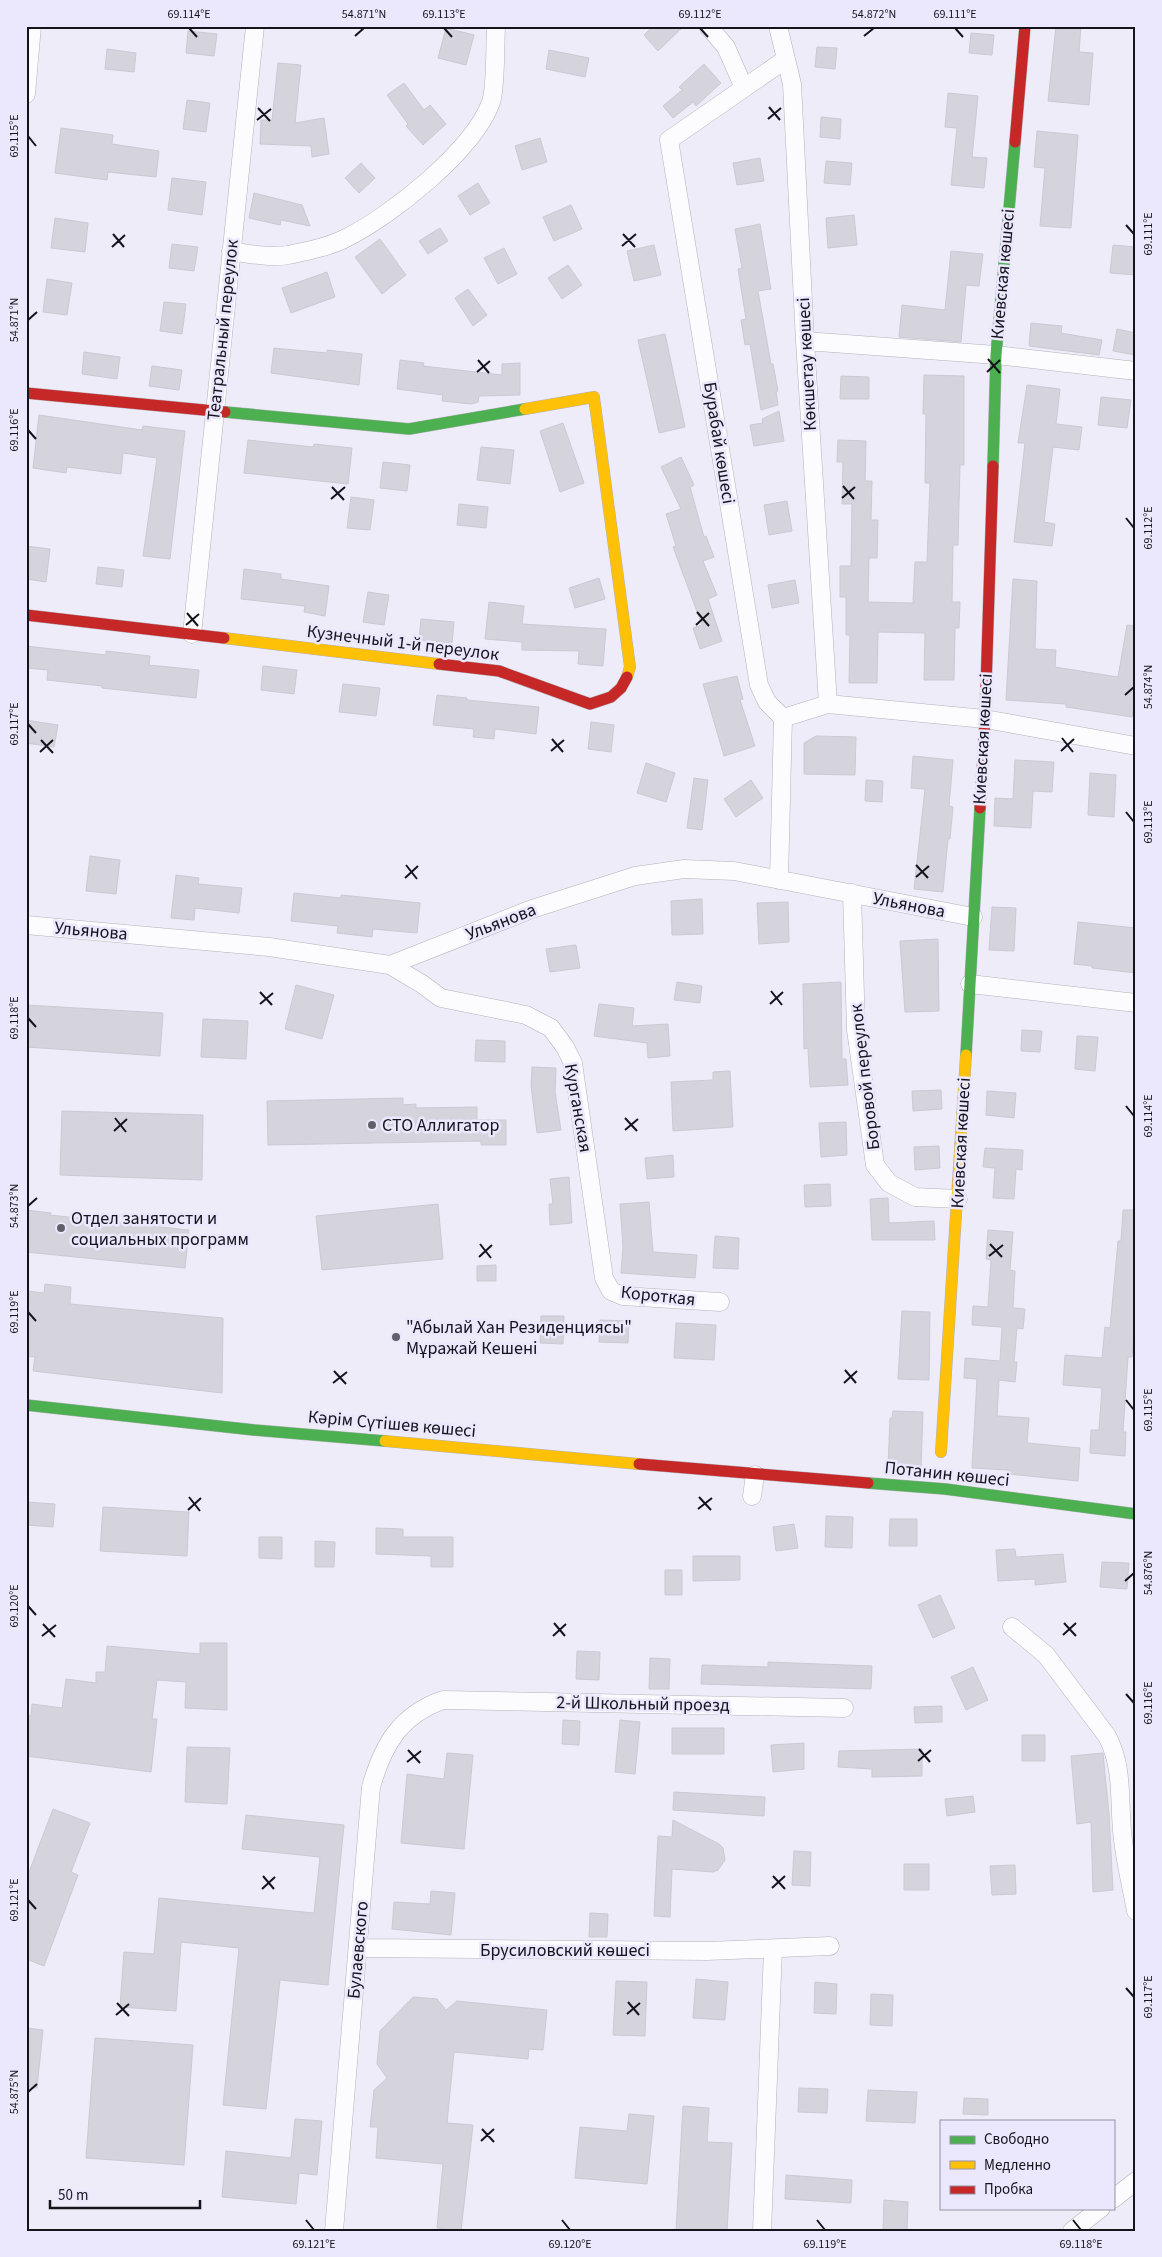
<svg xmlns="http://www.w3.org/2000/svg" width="1162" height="2257" font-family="'Source Sans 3',sans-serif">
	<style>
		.building { fill: #d5d4dd; stroke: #cbc9d3 }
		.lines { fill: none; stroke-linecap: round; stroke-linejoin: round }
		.street-casing { stroke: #b3b1ba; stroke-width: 19 }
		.fast-casing { stroke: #b3b1ba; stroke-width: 12 }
		.slow-casing { stroke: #b3b1ba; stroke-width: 12 }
		.jam-casing { stroke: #b3b1ba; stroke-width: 12 }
		.street { stroke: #fcfcfe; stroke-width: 18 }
		.fast { stroke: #4caf50; stroke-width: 11 }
		.slow { stroke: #ffc107; stroke-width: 11 }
		.jam { stroke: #c62828; stroke-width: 11 }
		.ticks { fill: none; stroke: #15131b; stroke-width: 2 }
		.poi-dot { fill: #615f68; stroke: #ebe7fd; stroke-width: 2 }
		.labels { text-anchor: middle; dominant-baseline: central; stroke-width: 5; stroke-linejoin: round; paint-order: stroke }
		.street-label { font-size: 18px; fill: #15131b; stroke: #ebe7fd }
		.poi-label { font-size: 18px; fill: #15131b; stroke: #ebe7fd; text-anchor: start }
		.neatline { fill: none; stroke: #15131b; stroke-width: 2 }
		.ticks-label { font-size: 12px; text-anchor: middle; fill: #15131b }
	</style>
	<rect width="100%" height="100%" fill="#eeecf8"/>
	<!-- building -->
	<path class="building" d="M653 26H684L658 51 644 35Z
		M1056 26H1081L1079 52 1093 53 1089 105 1048 101Z
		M446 28 474 35 466 65 438 58Z
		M188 31 217 34 214 56 186 53Z
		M971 33 994 35 992 55 969 53Z
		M817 47 837 48 835 69 815 67Z
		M107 49 136 53 134 72 105 69Z
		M549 50 589 58 585 77 546 69Z
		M278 63 301 65 295 123 324 118 329 154 312 157 311 146 260 144 261 120H272Z
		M704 64 721 83 696 106 693 102 673 118 663 106 682 90 679 87Z
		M404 83 424 110 430 105 446 124 423 145 406 126 408 124 387 95Z
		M948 93 978 96 972 157 987 158 984 188 951 185 957 128 945 127Z
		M187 100 210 103 206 132 183 129Z
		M821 117 841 119 840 139 820 137Z
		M61 128 113 135 112 144 159 151 156 177 108 172 107 180 55 173Z
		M1037 131 1078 135 1071 228 1040 226 1045 168 1034 167Z
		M540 138 547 162 522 170 515 146Z
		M760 158 764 181 737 185 733 163Z
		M826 161 852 163 850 185 824 183Z
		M361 163 375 178 359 193 345 178Z
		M172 178 206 182 202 215 168 210Z
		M478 183 490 203 470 215 458 196Z
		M254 193 302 205 310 226 281 220 280 225 249 218Z
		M571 205 582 229 554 241 543 217Z
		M854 215 857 245 828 248 826 218Z
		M55 218 88 223 85 252 51 248Z
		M760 224 771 289 758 291 771 364H773L778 391 776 392 778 405 761 410 750 344 745 345 741 320 746 319 738 269 742 268 735 229Z
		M440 228 448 241 428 254 419 241Z
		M380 239 406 275 382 294 355 257Z
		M172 244 198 247 194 271 169 268Z
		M654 245 661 275 634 281 627 251Z
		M1113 245 1136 247V275L1110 273Z
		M504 248 517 274 498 284 484 258Z
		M951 251 983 254 979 286 966 285 961 342 899 337 902 305 945 310Z
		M568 265 582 285 562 299 548 278Z
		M327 272 335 297 291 313 282 288Z
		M47 279 72 283 67 315 43 312Z
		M468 289 487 315 473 326 455 298Z
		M164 302 186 304 182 334 160 331Z
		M1031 323 1062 326 1061 333 1102 340 1099 355 1029 346Z
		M1117 329 1136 333V355L1113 351Z
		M665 334 685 427 659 433 638 340Z
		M274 348 327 353V350L362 354 359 385 271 373Z
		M84 352 120 357 117 379 82 374Z
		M400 360 424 363 423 366 502 375V364L520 363V395L479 396 478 402 471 404 442 401 443 395 397 389Z
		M152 366 182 370 179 390 149 386Z
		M924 375 964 376V465H960L958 545H953L952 602H960L959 628H955L954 680H924L925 633 878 632 877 683H849L850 635H846V597H840V566H851L852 504H842L843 462H837L838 440 866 441 865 481H872L871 520H878L877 558H869L868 602 913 603 915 562H927L930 483H925L926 414H923Z
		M841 376 869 377V399H840Z
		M1027 385 1060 389 1056 424 1082 427 1079 450 1053 447 1044 522 1055 524 1052 546 1014 542 1025 443H1018Z
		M1101 397 1131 400 1127 428 1098 425Z
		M779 411 784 441 754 446 750 425 763 423 762 419Z
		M39 415 142 430 143 426 185 431 170 559 143 556 157 458 123 453 121 474 67 467 66 473 33 468Z
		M563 423 584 483 560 492 540 431Z
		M248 440 313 447 314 444 352 448 348 484 244 473Z
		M481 447 514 450 510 484 477 480Z
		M681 457 694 485 690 487 704 537 706 536 714 557 703 561 717 595 708 599 722 641 700 649 693 628 702 625 673 547 676 546 666 514 681 509 661 467Z
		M383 462 410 465 407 491 380 488Z
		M351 497 374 500 370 530 347 528Z
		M787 501 792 531 769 535 764 505Z
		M459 504 488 507 486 528 457 525Z
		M26 546 50 549 46 582 26 579Z
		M98 567 124 570 122 587 96 584Z
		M244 569 281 574V579L329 586 325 616 304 612 305 606 241 599Z
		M599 578 605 599 575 608 569 588Z
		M1013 579 1037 581 1035 649 1056 650 1055 667 1118 677 1127 625 1136 626V696L1132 717 1066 707V704L1006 700Z
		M795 580 799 603 772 608 768 585Z
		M368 592 389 595 384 625 363 622Z
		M489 602 524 606 522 624 606 629 603 666 578 664 579 651 522 650V642L485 639Z
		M421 619 454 622 452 643 419 640Z
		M26 646 106 655V651L150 656 149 665 199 670 196 698 102 688V686L47 680 48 670 26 668Z
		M263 666 297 670 294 694 261 690Z
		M737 676 743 699 740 700 755 746 724 756 703 684Z
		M343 684 380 688 376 716 339 712Z
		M437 695 467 698V700L539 707 536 734 495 729 494 739 473 737 474 729 433 725Z
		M26 720 58 725 54 747 26 743Z
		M591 722 614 725 611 752 588 749Z
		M816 736 856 737 855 775 804 774V743Z
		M913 756 953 760 949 806 953 807 950 839H948L943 892 914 889 925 789 911 788Z
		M1015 760 1054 762 1052 792 1033 791 1031 828 994 826 995 798 1013 799Z
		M646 763 675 773 666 802 637 793Z
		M1090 773 1116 775 1114 817 1088 815Z
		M694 778 708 780 702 830 687 828Z
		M751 780 763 798 736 817 724 799Z
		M866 780 883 781 882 802 865 801Z
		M90 856 120 860 116 894 86 891Z
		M176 875 199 878 198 884 242 888 239 913 195 908 194 920 171 918Z
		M294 893 341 898V895L420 903 417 933 373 929 372 937 337 933 338 926 291 921Z
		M702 899 703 934 672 935 671 901Z
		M788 902 789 942 759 944 757 903Z
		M992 907 1016 908 1014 951 989 950Z
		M1078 922 1136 928V973L1092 968V966L1074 964Z
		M938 939 939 1011 905 1012 900 941Z
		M576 945 580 968 550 972 546 949Z
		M677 982 702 986 700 1003 674 1000Z
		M841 982 842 1059H846L848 1085 810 1087 808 1048 804 1049 803 984Z
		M296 985 334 995 322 1039 285 1029Z
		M599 1004 634 1008 632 1026 668 1024 670 1056 648 1058 647 1043 594 1036Z
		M26 1005 163 1013 160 1056 26 1047Z
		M203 1019 248 1021 246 1059 201 1057Z
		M1022 1030 1042 1031 1040 1052 1021 1051Z
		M1077 1036 1098 1037 1095 1071 1075 1069Z
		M476 1040 505 1041V1062L475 1061Z
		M532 1067 556 1068 555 1092 561 1130 537 1133 531 1086Z
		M730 1071 733 1127 673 1131 671 1082 713 1080V1072Z
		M941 1090 942 1109 913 1111 912 1091Z
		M987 1091 1016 1093 1014 1118 986 1115Z
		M403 1098V1105L416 1104V1108L477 1107V1120H506V1145H481V1141L268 1145 267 1101Z
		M62 1111 203 1115 202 1180 60 1175Z
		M846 1122 847 1155 821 1157 819 1123Z
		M939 1146 940 1168 915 1170 914 1147Z
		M985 1148 1023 1150 1022 1170 1016 1169 1014 1199 993 1198 995 1168 983 1167Z
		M673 1155 674 1177 647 1179 645 1158Z
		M569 1177 572 1223 550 1225 549 1204H553L550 1179Z
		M830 1184 831 1206 805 1207 804 1185Z
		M888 1198 889 1223 934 1221 935 1240H872L870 1199Z
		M649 1202 653 1252 697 1255 695 1278 621 1273 623 1246 620 1204Z
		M438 1204 443 1259 322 1270 316 1216Z
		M26 1210 51 1213 50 1215 189 1230 185 1268 26 1252Z
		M1123 1210H1136V1310L1132 1357H1128L1123 1432H1126L1125 1456 1090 1453 1091 1430H1099L1102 1388 1063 1385 1065 1355 1102 1358 1105 1327 1110 1328 1118 1241H1121Z
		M988 1230 1013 1232 1010 1270 1015 1271 1013 1308 1025 1309 1023 1329 1017 1328 1014 1362H1017L1015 1382 999 1380 997 1416 1029 1418 1027 1443 1080 1448 1078 1481 1008 1474V1470L972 1468 977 1379 964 1378 965 1358 1000 1361 1002 1327 972 1325 973 1306 988 1307 991 1260 986 1259Z
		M715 1236 739 1238 738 1269 713 1268Z
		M496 1265V1281H477V1266Z
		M45 1284 71 1287 70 1304 223 1318 222 1393 33 1371 35 1357 26 1356V1291L44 1293Z
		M902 1311 930 1312 929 1380 898 1379Z
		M541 1316H564L563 1344 540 1343Z
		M600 1320 629 1321 628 1343 599 1342Z
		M676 1323 716 1325 714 1360 674 1358Z
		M893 1411 923 1412 921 1467 888 1466 890 1418H892Z
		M26 1502 55 1504 53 1527 26 1525Z
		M103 1507 189 1512 187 1556 100 1551Z
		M826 1516 853 1517 852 1548 825 1547Z
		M890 1519H917V1546H889Z
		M794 1524 798 1548 776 1551 773 1527Z
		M376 1528 403 1529V1537H453V1567H431V1556L376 1554Z
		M259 1537H282V1559L259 1558Z
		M315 1541 335 1542 334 1567H315Z
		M1015 1549 1016 1557 1063 1554 1066 1582 1035 1585V1579L998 1581 996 1550Z
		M693 1556H740V1580L693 1581Z
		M1102 1562 1129 1563 1127 1589 1100 1587Z
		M665 1570H682V1595H665Z
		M940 1595 955 1628 933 1638 918 1605Z
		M200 1643H227V1710L185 1708 186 1682 157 1680 152 1719H157L151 1772 26 1756V1715L31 1716 32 1704 62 1708 66 1679 96 1683V1672H105L107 1646 200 1654Z
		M577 1651 600 1652 599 1680 576 1679Z
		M650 1658 670 1659 669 1689H649Z
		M768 1662 872 1666 871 1689 701 1684 702 1665 768 1667Z
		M973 1667 988 1700 966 1710 951 1677Z
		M942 1706V1722L915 1723 914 1707Z
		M563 1720 580 1721 579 1745 562 1744Z
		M620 1720 640 1722 635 1774 615 1772Z
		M672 1728H724V1754H672Z
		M1022 1735H1045V1761H1022Z
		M804 1743V1769L773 1772 771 1745Z
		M187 1747 230 1748 227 1804 185 1802Z
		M922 1749V1776L872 1777V1769L838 1767 839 1751Z
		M447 1753 473 1755 464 1849 401 1843 407 1774 444 1779Z
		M1103 1753 1109 1814 1113 1890 1093 1892 1091 1822 1077 1824 1071 1756Z
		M674 1792 765 1797 764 1816 673 1810Z
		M973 1796 975 1812 947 1816 945 1799Z
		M53 1809 90 1823 71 1872 78 1875 44 1966 26 1959V1880Z
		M246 1815 344 1825 328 1985 280 1980 266 2109 223 2105 239 1948 181 1942 176 2011 120 2007 124 1952 154 1954 159 1898 314 1913 320 1857 242 1849Z
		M673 1820 719 1844 723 1848 725 1860 718 1870 713 1872 672 1869 670 1917 654 1916 658 1836 672 1837Z
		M794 1851 811 1852 810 1886 792 1885Z
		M904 1864H929V1890H904Z
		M1015 1865 1016 1894 992 1895 990 1866Z
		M431 1891 455 1893 451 1935 392 1929 394 1902 430 1904Z
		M590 1913 608 1914 607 1937H589Z
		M696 1979 728 1982 725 2020 693 2018Z
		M616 1981 647 1982 645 2036 613 2035Z
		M815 1982 837 1984 836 2014 814 2013Z
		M871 1994 893 1995 892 2026 870 2025Z
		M413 1997 437 1999 446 2010 457 2001 547 2010 543 2050 529 2049 528 2059 454 2052 447 2123 473 2125 461 2231 437 2228 443 2164 376 2158 378 2127H370L374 2090 387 2078 377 2064 380 2031Z
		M26 2028 43 2030 37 2088H26Z
		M95 2038 193 2045 184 2165 86 2158Z
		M799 2088 828 2089 827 2113 798 2112Z
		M868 2090 917 2092 915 2123 866 2121Z
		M964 2098 988 2099V2115L963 2114Z
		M683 2106 709 2108 707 2142 732 2143 727 2231H676Z
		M629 2114 654 2116 647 2184 575 2178 580 2127 627 2131Z
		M295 2119 322 2121 317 2175 299 2173 296 2204 222 2197 226 2151 291 2158Z
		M786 2175 852 2180 851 2203 785 2199Z
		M884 2200 908 2202 907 2231H883Z"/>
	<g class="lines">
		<defs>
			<path id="street" d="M708 26 726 47 744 88
				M778 26 792 84 805 341 828 704
				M26 94 32 26
				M231 251C250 254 270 258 288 255 307 251 329 247 346 238 391 216 474 150 491 102 496 88 495 44 496 26
				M805 341 996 355 1136 371
				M192 634 255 26
				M783 718 828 704 985 719 1136 746
				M779 880 783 718 767 702 759 685 669 140 786 59
				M852 893 856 1030 875 1165 889 1183 915 1197 958 1199
				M26 925 269 947 390 965 532 909 635 876 684 869 734 871 973 917
				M390 965 422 984 441 998 526 1015 551 1028 565 1047 573 1063 604 1278 611 1291 623 1296 720 1302
				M970 984 1136 1003
				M752 1496 755 1475
				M1012 1627 1046 1655 1107 1736C1123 1766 1119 1797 1122 1830 1124 1857 1131 1884 1136 1911
				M358 1948 707 1951 830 1946
				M1113 2199 1136 2181
				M334 2231 371 1787C383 1745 400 1715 443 1700L844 1708
				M762 2231 773 1949
				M1072 2231 1101 2208"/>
			<path id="fast" d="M225 412 409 429 525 409
				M993 466 996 355 1015 142
				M966 1055 980 808
				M26 1405 254 1430 385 1441
				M868 1483 945 1489 1136 1514"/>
			<path id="slow" d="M525 409 594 397 630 667 627 677
				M224 638 439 664
				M385 1441 639 1464
				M941 1452 966 1055"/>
			<path id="jam" d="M1015 142 1025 26
				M26 393 225 412
				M26 615 224 638
				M439 664 499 671 590 704 611 697 621 688 627 677
				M980 808 985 719 993 466
				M639 1464 868 1483"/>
		</defs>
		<!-- street casing -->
		<use href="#street" class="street-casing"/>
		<!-- fast casing -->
		<use href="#fast" class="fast-casing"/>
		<!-- slow casing -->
		<use href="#slow" class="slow-casing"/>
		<!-- jam casing -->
		<use href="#jam" class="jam-casing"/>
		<!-- street -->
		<use href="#street" class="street"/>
		<!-- fast -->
		<use href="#fast" class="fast"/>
		<!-- slow -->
		<use href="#slow" class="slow"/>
		<!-- jam -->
		<use href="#jam" class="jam"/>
	</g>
	<!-- ticks -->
	<path class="ticks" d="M189 28 197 37M444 28 452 37M700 28 708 37M955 28 963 37M355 36 364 28M864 36 874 28M769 107 780 120M258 108 270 121M768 119 781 108M257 120 271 109M28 136 36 146M1126 225 1134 234M113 234 124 247M623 234 635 247M622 246 636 234M112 247 125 235M28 320 37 312M988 359 1000 373M478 360 489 373M477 372 490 361M987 372 1000 360M28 430 36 439M843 486 854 499M332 487 344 500M842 498 855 487M331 499 345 487M1126 518 1134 528M697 612 709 626M187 613 198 626M186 625 199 614M696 625 709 613M1125 695 1134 687M28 724 36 733M1062 738 1073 752M552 739 563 752M41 740 53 753M551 751 564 740M1061 751 1074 739M40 752 53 740M1126 812 1134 822M406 865 417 879M916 865 928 878M916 877 929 866M405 878 418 866M771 991 782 1005M260 992 272 1005M260 1004 273 993M770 1004 783 992M28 1018 36 1027M1126 1106 1134 1116M115 1118 126 1132M625 1118 637 1131M625 1130 638 1119M114 1131 127 1119M28 1206 37 1198M480 1244 491 1258M990 1244 1002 1257M989 1256 1003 1245M479 1257 492 1245M28 1312 36 1321M845 1370 856 1383M334 1371 346 1384M333 1383 347 1372M844 1383 857 1371M1126 1400 1134 1410M189 1497 200 1511M699 1497 711 1510M698 1509 712 1498M188 1510 201 1498M1125 1581 1134 1573M28 1606 36 1615M554 1623 565 1636M1064 1623 1076 1636M43 1624 55 1637M1063 1635 1076 1623M42 1636 56 1625M553 1636 566 1624M1126 1694 1134 1703M919 1749 930 1762M408 1750 420 1763M918 1761 931 1750M407 1762 421 1751M263 1876 274 1889M773 1876 785 1889M772 1888 785 1876M262 1889 275 1877M28 1900 36 1909M1126 1988 1134 1997M628 2002 639 2015M117 2003 129 2016M627 2014 640 2003M116 2015 129 2004M28 2092 37 2084M482 2129 494 2142M481 2141 494 2129M306 2220 314 2230M562 2220 570 2230M817 2220 825 2230M1073 2220 1081 2230"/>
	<!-- markers -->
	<g class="poi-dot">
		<circle cx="372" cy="1125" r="5"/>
		<circle cx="61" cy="1228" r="5"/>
		<circle cx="396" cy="1337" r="5"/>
	</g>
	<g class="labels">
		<!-- street labels -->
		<g class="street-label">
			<text transform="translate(1003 274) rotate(-85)">Киевская көшесі</text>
			<text transform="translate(223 330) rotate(-84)">Театральный переулок</text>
			<text transform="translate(807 364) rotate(-93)">Көкшетау көшесі</text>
			<text transform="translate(719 443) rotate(81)">Бурабай көшесі</text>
			<text transform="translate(403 643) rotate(7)">Кузнечный 1-й переулок</text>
			<text transform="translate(983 739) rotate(-87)">Киевская көшесі</text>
			<text transform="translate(909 905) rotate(11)">Ульянова</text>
			<text transform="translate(501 922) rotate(-21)">Ульянова</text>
			<text transform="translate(91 931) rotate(5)">Ульянова</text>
			<text transform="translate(865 1077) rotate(-97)">Боровой переулок</text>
			<text transform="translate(578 1108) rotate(80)">Курганская</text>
			<text transform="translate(961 1143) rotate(-87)">Киевская көшесі</text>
			<text transform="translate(658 1296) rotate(6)">Короткая</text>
			<text transform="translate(392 1424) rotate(5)">Кәрім Сүтішев көшесі</text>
			<text transform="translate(947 1474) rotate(6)">Потанин көшесі</text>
			<text transform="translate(643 1704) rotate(1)">2-й Школьный проезд</text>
			<text transform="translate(358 1950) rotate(-85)">Булаевского</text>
			<text x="565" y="1950">Брусиловский көшесі</text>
		</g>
		<!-- poi labels -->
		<g class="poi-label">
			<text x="382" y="1125">СТО Аллигатор</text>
			<text x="71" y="1218">Отдел занятости и<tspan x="71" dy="21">социальных программ</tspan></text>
			<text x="406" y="1327">"Абылай Хан Резиденциясы"<tspan x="406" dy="21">Мұражай Кешені</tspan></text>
		</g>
	</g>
	<!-- border -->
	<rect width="1162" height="2257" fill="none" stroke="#ebe7fd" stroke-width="55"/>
	<!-- legend -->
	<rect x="940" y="2120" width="175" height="90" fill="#ebe7fd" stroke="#9592a3"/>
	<rect x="950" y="2136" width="25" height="8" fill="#4caf50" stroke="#9592a3"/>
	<text x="984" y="2144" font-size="15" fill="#15131b">Свободно</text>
	<rect x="950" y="2161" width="25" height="8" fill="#ffc107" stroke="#9592a3"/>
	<text x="984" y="2170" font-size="15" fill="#15131b">Медленно</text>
	<rect x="950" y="2186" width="25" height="8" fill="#c62828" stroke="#9592a3"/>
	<text x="984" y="2194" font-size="15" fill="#15131b">Пробка</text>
	<!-- scale -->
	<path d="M50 2200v8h150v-8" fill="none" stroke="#15131b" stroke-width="2.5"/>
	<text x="58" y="2200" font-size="15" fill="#15131b" stroke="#ebe7fd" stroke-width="4" paint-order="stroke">50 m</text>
	<rect x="28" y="28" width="1106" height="2202" class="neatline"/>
	<g class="ticks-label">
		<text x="189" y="18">69.114°E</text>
		<text x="364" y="18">54.871°N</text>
		<text x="444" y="18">69.113°E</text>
		<text x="700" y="18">69.112°E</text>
		<text x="874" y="18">54.872°N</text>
		<text x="955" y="18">69.111°E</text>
		<text transform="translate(14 136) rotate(-90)" y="4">69.115°E</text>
		<text transform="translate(1148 234) rotate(-90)" y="4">69.111°E</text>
		<text transform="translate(14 320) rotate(-90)" y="4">54.871°N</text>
		<text transform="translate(14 430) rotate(-90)" y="4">69.116°E</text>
		<text transform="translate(1148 528) rotate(-90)" y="4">69.112°E</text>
		<text transform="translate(1148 687) rotate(-90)" y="4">54.874°N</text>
		<text transform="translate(14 724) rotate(-90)" y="4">69.117°E</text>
		<text transform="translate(1148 822) rotate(-90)" y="4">69.113°E</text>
		<text transform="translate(14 1018) rotate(-90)" y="4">69.118°E</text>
		<text transform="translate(1148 1116) rotate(-90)" y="4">69.114°E</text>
		<text transform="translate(14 1206) rotate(-90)" y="4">54.873°N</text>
		<text transform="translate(14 1312) rotate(-90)" y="4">69.119°E</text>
		<text transform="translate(1148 1410) rotate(-90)" y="4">69.115°E</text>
		<text transform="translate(1148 1573) rotate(-90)" y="4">54.876°N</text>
		<text transform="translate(14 1606) rotate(-90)" y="4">69.120°E</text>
		<text transform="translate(1148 1703) rotate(-90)" y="4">69.116°E</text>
		<text transform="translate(14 1900) rotate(-90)" y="4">69.121°E</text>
		<text transform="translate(1148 1997) rotate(-90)" y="4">69.117°E</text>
		<text transform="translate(14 2092) rotate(-90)" y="4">54.875°N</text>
		<text x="314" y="2248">69.121°E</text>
		<text x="570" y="2248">69.120°E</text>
		<text x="825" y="2248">69.119°E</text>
		<text x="1081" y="2248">69.118°E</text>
	</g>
</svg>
